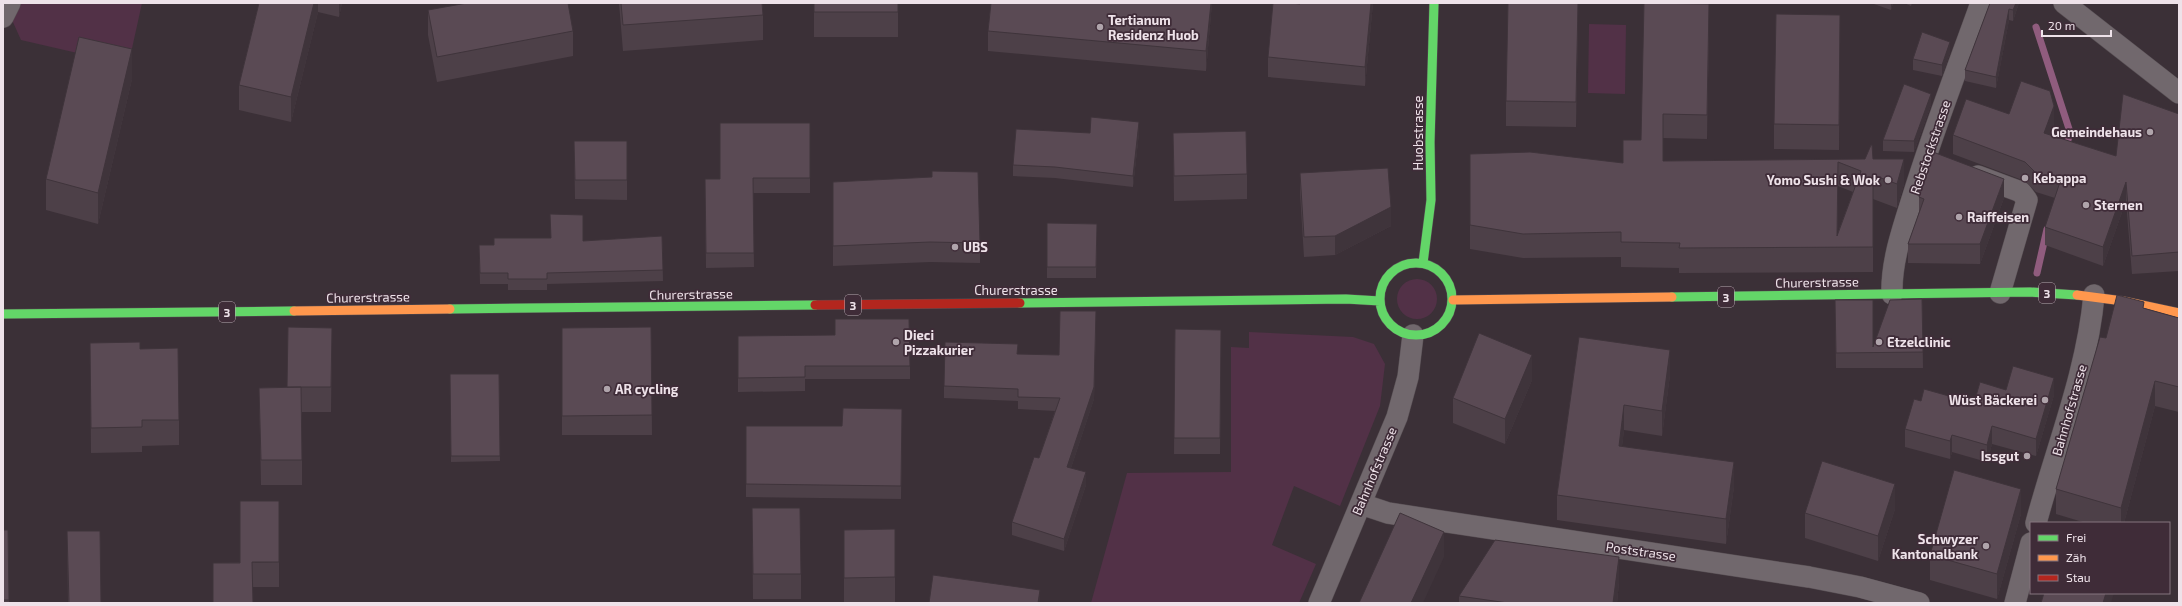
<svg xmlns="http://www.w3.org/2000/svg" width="2182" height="606" font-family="'Exo 2',sans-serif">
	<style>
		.green { fill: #523147 }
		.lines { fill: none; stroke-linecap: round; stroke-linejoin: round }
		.stream { stroke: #905c7e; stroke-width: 7 }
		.street-casing { stroke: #574e53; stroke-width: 22 }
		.fast-casing { stroke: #574e53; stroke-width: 10 }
		.slow-casing { stroke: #574e53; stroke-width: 10 }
		.jam-casing { stroke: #574e53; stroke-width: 10 }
		.street { stroke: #71686d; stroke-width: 21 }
		.fast { stroke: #63d668; stroke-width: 9 }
		.slow { stroke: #ff974d; stroke-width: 9 }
		.jam { stroke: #b3261e; stroke-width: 9 }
		.wall { fill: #4d4048; fill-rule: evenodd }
		.shaded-wall { fill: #3f343b }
		.building { fill: #5a4a54; stroke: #3f343b; fill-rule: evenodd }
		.poi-dot { fill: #afa4ab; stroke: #3f2c38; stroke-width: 1.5 }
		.labels { text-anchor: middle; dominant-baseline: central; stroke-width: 3.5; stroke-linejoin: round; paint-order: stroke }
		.shield { fill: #3f2c38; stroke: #baabb4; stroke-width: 1 }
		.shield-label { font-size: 12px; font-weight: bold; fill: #eee2e9 }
		.poi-label { font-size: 13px; font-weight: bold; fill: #eee2e9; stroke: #3f2c38; text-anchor: start }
		.street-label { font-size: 13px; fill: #eee2e9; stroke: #3f2c38 }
	</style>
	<rect width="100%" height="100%" fill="#3b3037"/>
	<!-- green -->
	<path class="green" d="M20 3H142L131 53 99 58 21 40 12 20Z
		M1589 24 1626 25 1625 94 1588 93Z
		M1397 299a20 20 0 1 1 40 0a20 20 0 1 1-40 0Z
		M1249 332 1353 337 1374 344 1385 364 1380 406 1340 506 1294 486 1272 545 1316 564 1299 603H1091L1127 473 1231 472V347L1249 348Z"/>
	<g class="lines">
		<!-- stream -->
		<path class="stream" d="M2036 27 2070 132 2066 148
			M2037 273 2047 229"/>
		<defs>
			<path id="street" d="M2064 3 2179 93
				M3 17 10 3
				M1978 176 2021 192 2027 200 2000 293
				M1892 294C1891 261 1903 228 1913 196 1933 131 1958 67 1981 3
				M1361 504 1388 513 1809 577 1860 587 1919 603
				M2036 523C2056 448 2087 373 2094 295
				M1319 603 1397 417 1408 377 1413 335
				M2015 603 2031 543"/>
			<path id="fast" d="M1380 299a36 36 0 1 1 72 0a36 36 0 1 1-72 0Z
				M1423 263 1431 200 1430 142 1434 3
				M1672 297 2030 292 2077 295
				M1020 303 1346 299 1380 301
				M450 309 815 305
				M3 314 294 311"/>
			<path id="slow" d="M2077 295 2123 301 2179 313
				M1453 300 1672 297
				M294 311 450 309"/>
			<path id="jam" d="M815 305 1020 303"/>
		</defs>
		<!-- street casing -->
		<use href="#street" class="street-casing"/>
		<!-- fast casing -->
		<use href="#fast" class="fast-casing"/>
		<!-- slow casing -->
		<use href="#slow" class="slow-casing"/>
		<!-- jam casing -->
		<use href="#jam" class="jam-casing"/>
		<!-- street -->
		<use href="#street" class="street"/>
		<!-- fast -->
		<use href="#fast" class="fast"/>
		<!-- slow -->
		<use href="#slow" class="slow"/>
		<!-- jam -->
		<use href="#jam" class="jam"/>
	</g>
	<!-- wall -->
	<path class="wall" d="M259 3H342L339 17 318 12 291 122 239 110V85Z
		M619 3H762L763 15V40L623 51Z
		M814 3H898V37H814Z
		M991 3H1212L1206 71 988 51V31Z
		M1300 3H1373L1365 86 1268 77V57Z
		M1871 3H1893L1891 10Z
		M1904 3H1912L1911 6Z
		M1990 3H2019L2013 21 2009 20 1996 88 1965 81V70Z
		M428 10 573 31V56L437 82 428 35Z
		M1578 19 1576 127 1506 126V101Z
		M1709 28 1707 139 1663 138V161L1873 159 1904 184 1897 208 1873 199V272L1679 273V268L1621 267V257L1523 258 1470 249V154L1623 163 1641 140ZM1838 186 1853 192 1837 235Z
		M1840 40 1839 150 1774 149V124Z
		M1950 53 1942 76 1913 70V59Z
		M132 79 98 224 46 210V179Z
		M1931 105 1914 152 1883 151V140Z
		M2009 114 2054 124 2050 135 2116 156 2179 114V271L2132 274 2126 201 2103 266 2045 245V227L2055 198 2036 192 2025 181 1953 154V135Z
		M810 123V193H753L754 267 706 268 705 179H720Z
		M1090 133H1139L1133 187 1055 178 1013 176V165Z
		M1173 133 1247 174V199L1174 201Z
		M574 141H627V200L575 199Z
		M1300 173 1391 226 1335 255 1304 257 1300 193Z
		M932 177 980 243V263L930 262 833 266V182Z
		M1919 197 2004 198 1980 264 1908 263V244L1919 213Z
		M1047 223 1097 224 1096 278H1047Z
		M662 236 663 281 547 284V290H508V284H480L479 245H494L583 241Z
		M1922 299 1923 368H1836L1835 300 1873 347Z
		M2144 308 2179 318V412L2155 406 2124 523H2086L2056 514V489L2106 338Z
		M1096 324 1094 399 1071 468 1086 485 1064 551 1012 535V522L1039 458 1055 411 1018 409V401L944 398V386L1018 354 1059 355Z
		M651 327 652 435H562V328Z
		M332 328 331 412H302V485H261L259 388 287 387Z
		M1175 329 1221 330 1220 454H1174Z
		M738 336 910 366V379H805V391L738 392Z
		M1579 337 1670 375 1662 436 1624 430 1622 446 1734 487 1726 544 1557 520V495Z
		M90 343 140 349 179 420V445L142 446V452L91 453Z
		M450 374H499L500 461 451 462Z
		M1532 380 1505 444 1453 423V398Z
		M2006 390 2054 395 2036 456 1992 444 1987 462 1952 452 1950 459 1905 447V429L1921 401 1974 403Z
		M902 409 901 499 746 497V426H842Z
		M752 508 801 574V599H753Z
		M1895 509 1878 561 1805 538V513Z
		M2021 514 1997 599 1930 580V555Z
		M895 529V602L844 603V530Z
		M3 530H8L9 603H3Z
		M67 531 101 603H68Z
		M279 562V587H252L253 603H213V563Z
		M1619 582 1617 603H1459V596Z"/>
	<!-- shaded-wall -->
	<path class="shaded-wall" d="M314 3H318V12L291 122V97Z
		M339 3H342L339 17Z
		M1211 3H1212L1206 71V51Z
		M1371 3H1373L1365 86V67Z
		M1578 3V19L1576 127V102Z
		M1891 3H1893L1891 10Z
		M2016 3H2019L2013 21V10Z
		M1709 4V28L1707 139V115Z
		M2009 9V20L1996 88V77Z
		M1840 15V40L1839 150V125Z
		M1950 42V53L1942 76V65Z
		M132 49V79L98 224V193Z
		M1931 94V105L1914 152V141Z
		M2054 106V124L2044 151V133Z
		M1139 122V133L1133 187V176Z
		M1904 159V184L1897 208V184Z
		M2004 179V198L1980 264V244Z
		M2126 182V201L2103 266V247Z
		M1391 207V226L1335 255V236Z
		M1096 311 1094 399 1067 480V467Z
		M1670 350V375L1662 436V411Z
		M1532 355V380L1505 444V419Z
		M2054 378V395L2036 456V439Z
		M2155 381V406L2124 523H2121V508Z
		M1624 405V430L1619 471V446Z
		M1992 426V444L1987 462V445Z
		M1952 435V452L1950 459V441Z
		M1734 462V487L1726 544V519Z
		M1086 472V485L1064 551V539Z
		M1895 484V509L1878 561V536Z
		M2021 489V514L1997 599V574Z
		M1444 532V557L1423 603H1411Z
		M1619 557V582L1617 603H1613Z
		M1040 590V603H1038Z
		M2106 593H2114L2111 603H2103Z"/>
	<!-- building -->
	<path class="building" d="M259 3H314L291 97 239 85Z
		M467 3H568L573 31 437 57 428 10Z
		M621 3H762L763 15 623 25Z
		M814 3H898V12H814Z
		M991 3H1211L1206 51 988 31Z
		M1273 3H1291L1300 4V3H1371L1365 67 1268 57Z
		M1508 3H1578L1576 102 1506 101Z
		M1644 3 1709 4 1707 115 1663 114V161L1865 159 1871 145H1872L1873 159H1904L1897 184 1873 175V247L1679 248 1680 243 1621 242V232L1523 234 1470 225V154L1530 152 1623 163V140H1641ZM1838 162 1861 171 1837 236Z
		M1990 3H2016L2013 10 2009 9 1996 77 1965 70Z
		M1776 14 1840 15 1839 125 1774 124Z
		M1922 32 1950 42 1942 65 1913 59Z
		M79 37 132 49 98 193 46 179Z
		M2021 81 2050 91 2054 106 2044 133 2116 156 2123 94 2179 114V252L2132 256 2126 182 2103 247 2045 227 2060 182 2036 173 2025 162 1953 135 1966 99 2009 114Z
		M1904 84 1931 94 1914 141 1883 140Z
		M1091 117 1139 122 1133 176 1055 167 1013 165 1016 129 1090 133Z
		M720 123H810V178H753L754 253H706L705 179H720Z
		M1246 131 1247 174 1174 176 1173 133Z
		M574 141H627V180H575Z
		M1933 152 2004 179 1980 244H1908L1924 199 1919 197Z
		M1388 168 1391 207 1335 236 1304 237 1300 173Z
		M932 171 978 172 980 243 930 242 833 246V182L932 177Z
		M550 214 583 215V241L662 236 663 270 547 273V279H508V273H480L479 245H494V238H551Z
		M1047 223 1097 224 1096 267H1047Z
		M2117 295 2144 302 2143 308 2179 318V387L2155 381 2121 508 2056 489 2100 337 2106 338Z
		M1922 299 1923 352 1836 353 1835 300H1873V347L1890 300Z
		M1060 311H1096L1094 387 1067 467 1086 472 1064 539 1012 522 1034 457 1039 458 1060 398 1018 397V389L944 386 945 342 1018 344 1017 354 1059 355Z
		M835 319H909L910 366H805V377L738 378V336L835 335Z
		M288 327 332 328 331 387H287Z
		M651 327 652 415 562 416V328Z
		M1175 329 1221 330 1220 438H1174Z
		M1479 333 1532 355 1505 419 1453 398Z
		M1579 337 1670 350 1662 411 1624 405 1619 446 1734 462 1726 519 1557 495Z
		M140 342V349L178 348 179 420H142V427L91 428 90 343Z
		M2013 366 2054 378 2036 439 1992 426 1987 445 1952 435 1950 441 1905 429 1914 399 1921 401 1924 389 1974 403 1980 382 2006 390Z
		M450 374H499L500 456H451Z
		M301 387 302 460H261L259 388Z
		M843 408 902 409 901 486 746 484V426H842Z
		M1822 461 1895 484 1878 536 1805 513Z
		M1954 470 2021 489 1997 574 1930 555Z
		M240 501H279V562H252L253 603H213V563H240Z
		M752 508H800L801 574H753Z
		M1400 513 1444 532 1411 603H1359Z
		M895 529V577L844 578V530Z
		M3 530H8L9 600H3Z
		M67 531H100L101 603H69Z
		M1495 540 1619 557 1613 603H1508L1459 596Z
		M933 575 1040 590 1038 603H929Z
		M2044 593H2106L2103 603H2041Z"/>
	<!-- markers -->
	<g class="poi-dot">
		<circle cx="1100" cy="27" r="4"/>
		<circle cx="2150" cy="132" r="4"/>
		<circle cx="2025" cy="178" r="4"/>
		<circle cx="1888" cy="180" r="4"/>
		<circle cx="2086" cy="205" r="4"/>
		<circle cx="1959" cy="217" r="4"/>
		<circle cx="955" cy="247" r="4"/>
		<circle cx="896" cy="342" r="4"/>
		<circle cx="1879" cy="342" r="4"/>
		<circle cx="607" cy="389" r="4"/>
		<circle cx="2045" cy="400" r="4"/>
		<circle cx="2027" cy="456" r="4"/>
		<circle cx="1986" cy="546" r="4"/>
	</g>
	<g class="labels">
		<!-- shield labels -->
		<g class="shield">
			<rect x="2039" y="283" width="16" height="20" rx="3"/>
			<rect x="1718" y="287" width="16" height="20" rx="3"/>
			<rect x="845" y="295" width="16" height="20" rx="3"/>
			<rect x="219" y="302" width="16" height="20" rx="3"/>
		</g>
		<g class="shield-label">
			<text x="2047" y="293">3</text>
			<text x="1726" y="297">3</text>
			<text x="853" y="305">3</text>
			<text x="227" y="312">3</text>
		</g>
		<!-- poi labels -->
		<g class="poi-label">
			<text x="1108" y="20">Tertianum<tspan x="1108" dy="15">Residenz Huob</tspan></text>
			<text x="2142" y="132" text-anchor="end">Gemeindehaus</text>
			<text x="2033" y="178">Kebappa</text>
			<text x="1880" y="180" text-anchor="end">Yomo Sushi &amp; Wok</text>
			<text x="2094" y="205">Sternen</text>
			<text x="1967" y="217">Raiffeisen</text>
			<text x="963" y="247">UBS</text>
			<text x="904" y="335">Dieci<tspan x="904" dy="15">Pizzakurier</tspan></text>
			<text x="1887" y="342">Etzelclinic</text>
			<text x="615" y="389">AR cycling</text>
			<text x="2037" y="400" text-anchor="end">Wüst Bäckerei</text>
			<text x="2019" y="456" text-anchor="end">Issgut</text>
			<text x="1978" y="539" text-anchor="end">Schwyzer<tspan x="1978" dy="15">Kantonalbank</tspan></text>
		</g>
		<!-- street labels -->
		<g class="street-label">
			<text transform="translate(1418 133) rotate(-90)">Huobstrasse</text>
			<text transform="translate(1930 147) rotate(-71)">Rebstockstrasse</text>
			<text transform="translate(1817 282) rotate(-1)">Churerstrasse</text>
			<text x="1016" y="290">Churerstrasse</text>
			<text transform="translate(691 294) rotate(-1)">Churerstrasse</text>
			<text transform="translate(368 297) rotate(-1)">Churerstrasse</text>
			<text transform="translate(2069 410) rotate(-74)">Bahnhofstrasse</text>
			<text transform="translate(1374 471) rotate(-67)">Bahnhofstrasse</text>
			<text transform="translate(1641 551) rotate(8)">Poststrasse</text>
		</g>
	</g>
	<!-- border -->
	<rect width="2182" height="606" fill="none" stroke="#eee2e9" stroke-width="8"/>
	<!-- legend -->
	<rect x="2030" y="522" width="140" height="72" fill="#3f2c38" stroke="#85757f"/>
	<rect x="2038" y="535" width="20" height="6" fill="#63d668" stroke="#85757f"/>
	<text x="2066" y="542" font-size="12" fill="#eee2e9">Frei</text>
	<rect x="2038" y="555" width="20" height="6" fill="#ff974d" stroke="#85757f"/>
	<text x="2066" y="562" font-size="12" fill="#eee2e9">Zäh</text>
	<rect x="2038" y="575" width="20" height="6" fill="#b3261e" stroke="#85757f"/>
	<text x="2066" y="582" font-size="12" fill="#eee2e9">Stau</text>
	<!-- scale -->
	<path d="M2042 30v6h69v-6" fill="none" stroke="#eee2e9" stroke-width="2"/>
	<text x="2048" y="30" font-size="12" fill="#eee2e9" stroke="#3f2c38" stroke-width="3" paint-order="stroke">20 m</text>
</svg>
